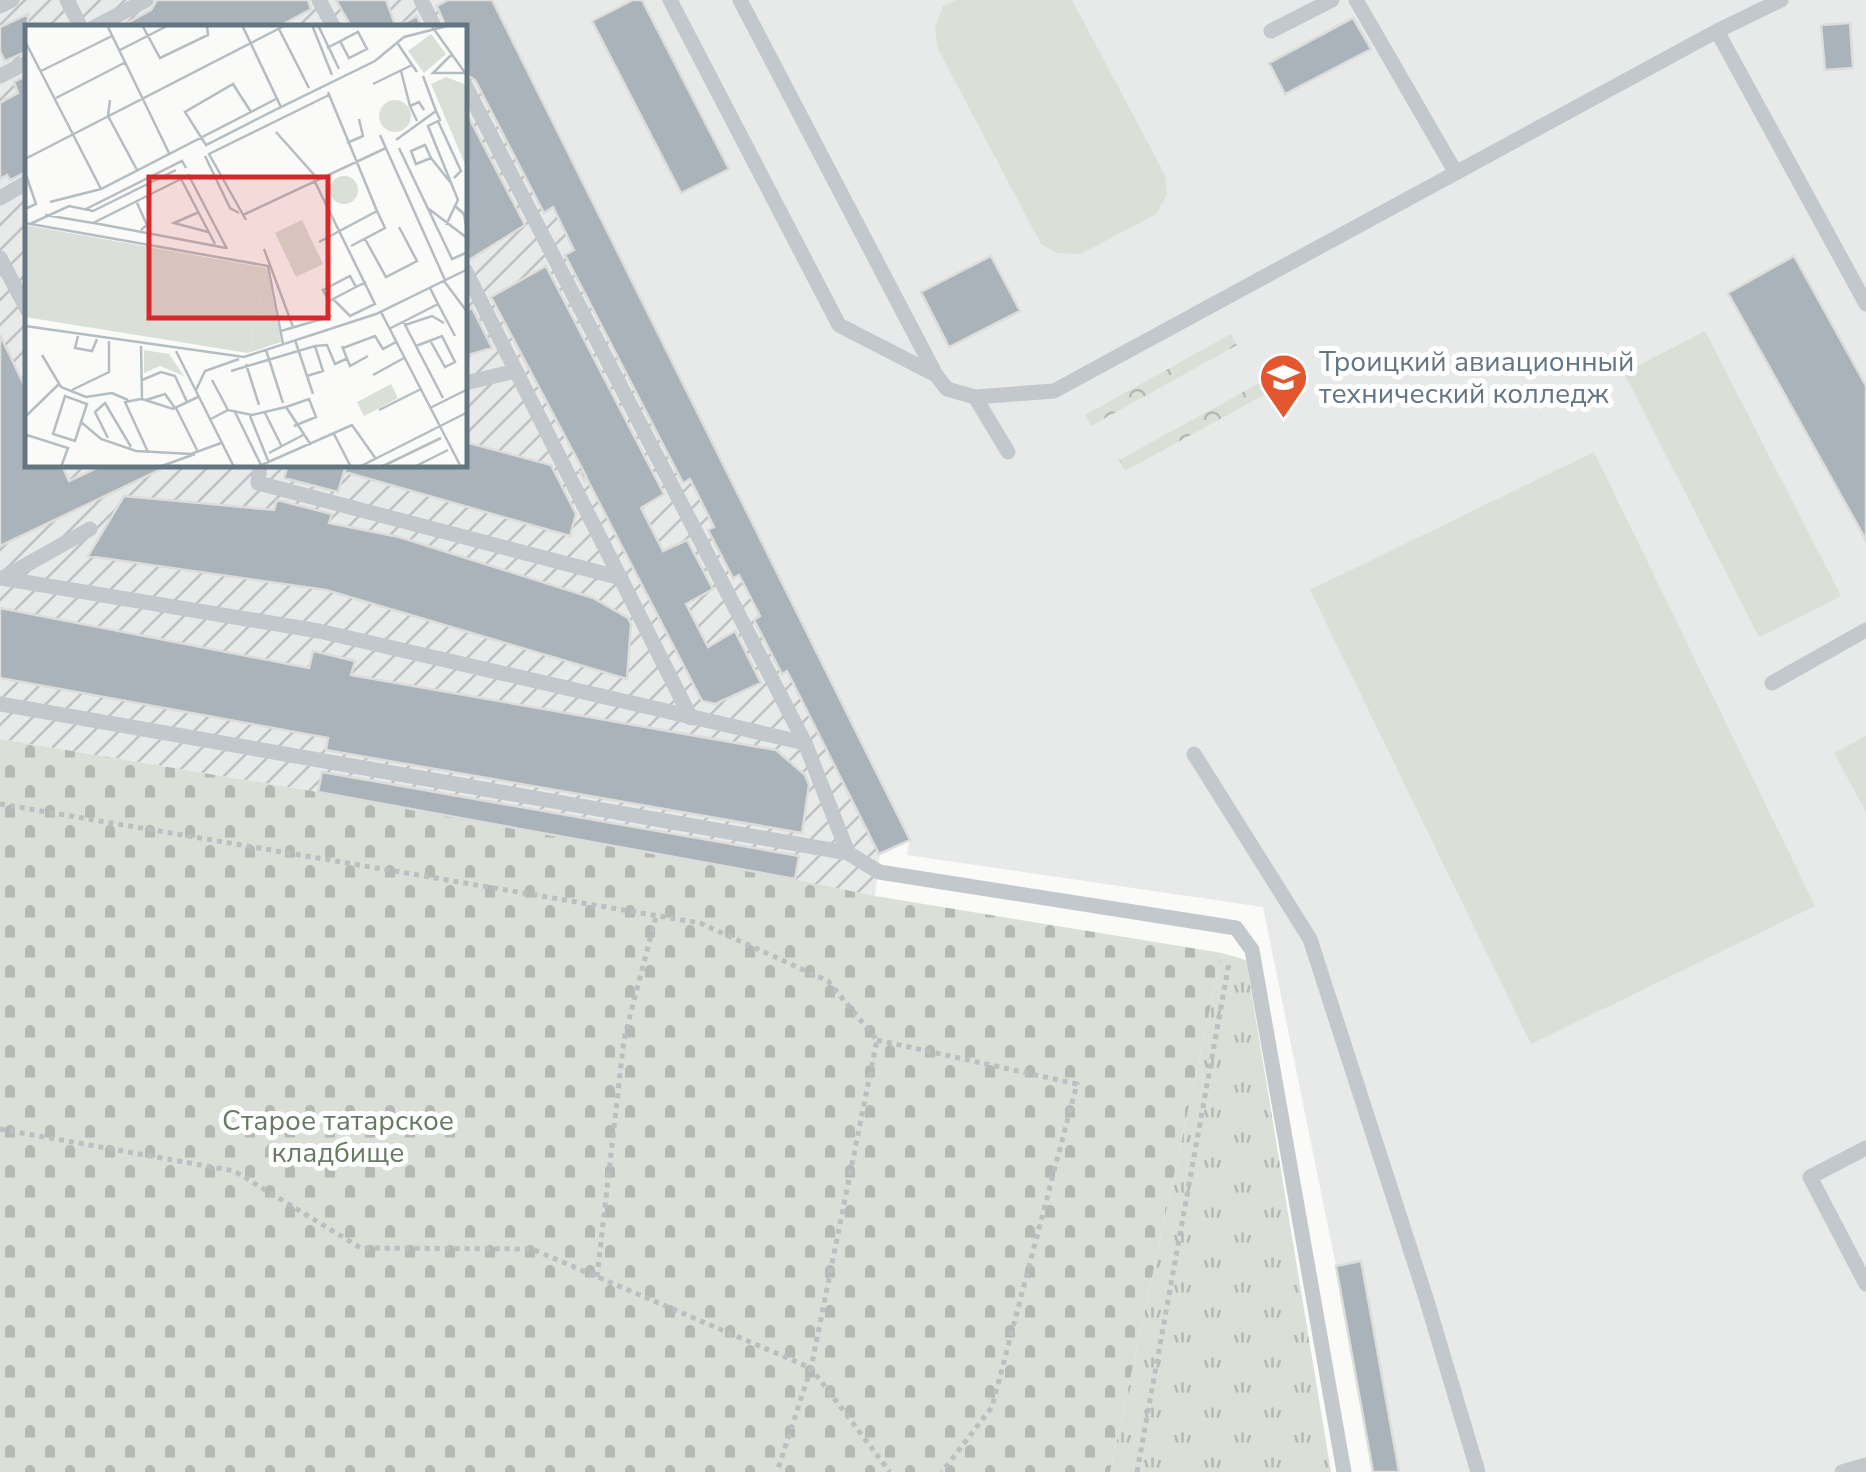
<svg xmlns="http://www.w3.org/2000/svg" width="1866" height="1472" font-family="'Nunito Sans',sans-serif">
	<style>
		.built { fill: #e8e9e9 }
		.industrial { fill: url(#industrial-furrows); fill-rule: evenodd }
		.grass { fill: url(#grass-tufts) }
		.forest { fill: url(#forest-crowns) }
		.cemetery { fill: url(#cemetery-stones) }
		.pitch { fill: #dadfd7 }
		.building { fill: #aab3b9; stroke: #dcdcda; stroke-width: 2.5 }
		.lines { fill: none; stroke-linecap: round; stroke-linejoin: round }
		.path { stroke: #bbbfc2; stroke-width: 5; stroke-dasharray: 5 5; stroke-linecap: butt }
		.lane { stroke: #c3c8cc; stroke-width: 15 }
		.labels { text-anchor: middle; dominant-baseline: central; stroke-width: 10; stroke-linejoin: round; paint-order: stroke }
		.poi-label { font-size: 28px; fill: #657683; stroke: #fff; text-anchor: start }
		.park-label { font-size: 28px; fill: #687a64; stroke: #fff }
		.inset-road { fill: none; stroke: #b5bdc2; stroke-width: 2.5 }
		.view { fill: #d62828; fill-opacity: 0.15; stroke: #d62828; stroke-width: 5 }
		.inset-edge { fill: none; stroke: #657683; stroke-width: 5 }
	</style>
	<defs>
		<pattern id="industrial-furrows" width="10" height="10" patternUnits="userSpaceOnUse" patternTransform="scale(2.5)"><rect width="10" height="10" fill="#e8e9e9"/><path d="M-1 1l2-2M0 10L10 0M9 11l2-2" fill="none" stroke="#c0c1c2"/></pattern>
		<pattern id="grass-tufts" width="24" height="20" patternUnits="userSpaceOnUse" patternTransform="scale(2.5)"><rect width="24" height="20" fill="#dadfd7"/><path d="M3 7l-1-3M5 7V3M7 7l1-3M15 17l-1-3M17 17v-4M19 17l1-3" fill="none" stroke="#b4b9b4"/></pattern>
		<pattern id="forest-crowns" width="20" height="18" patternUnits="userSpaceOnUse" patternTransform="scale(2.5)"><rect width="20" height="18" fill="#dadfd7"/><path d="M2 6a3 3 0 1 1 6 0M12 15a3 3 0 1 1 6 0" fill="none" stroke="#b4b9b4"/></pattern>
		<pattern id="cemetery-stones" width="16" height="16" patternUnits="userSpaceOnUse" patternTransform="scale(2.5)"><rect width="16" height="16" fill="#dadfd7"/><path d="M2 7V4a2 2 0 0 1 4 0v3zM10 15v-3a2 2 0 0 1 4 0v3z" fill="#b4b9b4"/></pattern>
	</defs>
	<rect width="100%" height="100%" fill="#fafaf8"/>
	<!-- built -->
	<path class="built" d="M492 0H1866V1472H1373L1336 1266 1263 907 907 855 910 839Z"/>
	<!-- industrial -->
	<path class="industrial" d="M0 0H492L910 840 880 854 875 896 695 860 318 792 0 739ZM28 28H465V465H28Z"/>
	<!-- grass -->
	<path class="grass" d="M1222 953 1246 960 1331 1472H1110Z"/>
	<!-- forest -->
	<path class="forest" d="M1231 334 1237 345 1091 426 1085 415Z
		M1265 380 1271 391 1125 471 1119 460Z"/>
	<!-- cemetery -->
	<path class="cemetery" d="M0 739 318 792 749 870 875 896 1222 953 1110 1472H0Z"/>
	<!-- pitch -->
	<path class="pitch" d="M956 0H1072L1165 175 1167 194 1156 214 1081 254 1057 253 1041 244 938 49 935 28 943 6Z
		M1705 331 1841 596 1759 637 1624 373Z
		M1594 452 1815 906 1531 1044 1310 590Z
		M1866 736V812L1834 753Z"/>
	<!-- building -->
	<path class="building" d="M157 0H308L311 9 276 28H118L151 10Z
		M336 0H386L396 27 417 16 422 28H352Z
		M448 0H492L910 840 879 854 787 671 782 674 754 620 760 616 739 575 733 578 708 530 714 527 690 479 683 483 565 255 574 250 553 207 544 213 475 80 465 74V28H446L437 6Z
		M633 0H642L729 169 681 193 592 21Z
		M28 14V51L5 61 0 51V27Z
		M1353 18 1371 49 1285 94 1269 63Z
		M1850 23 1853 68 1825 70 1821 25Z
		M28 75V171L10 180 7 175 0 179V103L18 93 14 82Z
		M465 110 525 225 469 260 465 259Z
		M991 256 1020 311 949 347 921 292Z
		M1794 256 1866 386V540L1728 293Z
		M546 266 664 494 641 508 663 551 687 540 713 589 686 604 708 647 735 631 761 683 715 704 702 701 585 475 584 481 580 472 585 474 491 297Z
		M472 308 492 348 465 356V312Z
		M0 335 28 393V465H62L69 481 103 465H170L0 546Z
		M465 442 551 465 576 514 570 536 345 472 346 465H465Z
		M288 465H346L338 492 284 478Z
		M124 496 274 510 277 500 332 514 329 523 399 537 593 598 628 618 631 624 627 679 326 590 88 556Z
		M0 608 309 668 313 651 355 661 351 675 776 750 805 775 809 785 802 833 326 750 328 738 0 678Z
		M322 772 799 856 795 879 318 792Z
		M1361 1261 1370 1310 1399 1472H1373L1336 1266Z"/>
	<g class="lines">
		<!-- path -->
		<path class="path" d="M0 804 700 923 828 981 877 1040 811 1368 890 1472
			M877 1040 1077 1084 992 1407 942 1472
			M0 1129 234 1171 361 1248 532 1249 811 1368 777 1472
			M597 1277 624 1039 656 916
			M1137 1472 1229 963"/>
		<!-- lane -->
		<path class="lane" d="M67 0 81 28
			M319 0 334 28
			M421 0 435 28
			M670 0 839 325 936 375
			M740 0 936 375 947 389 975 397 1054 391 1717 31 1781 0
			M1356 0 1456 173
			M0 6 12 0
			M93 28 146 0
			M1271 31 1332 0
			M1717 31 1866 304
			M0 76 28 62
			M465 85 805 743 848 853
			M0 198 28 182
			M0 258 28 311
			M465 270 691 718
			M465 383 516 371
			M975 397 1008 452
			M260 465 258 483 621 578
			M0 578 319 631 805 743
			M3 578 90 529
			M1772 683 1866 630
			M0 704 848 853 879 872 1236 928 1252 950 1344 1472
			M1194 754 1310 939 1426 1298 1478 1472
			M1866 1148 1810 1177 1866 1284
			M1842 1472 1866 1465"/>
	</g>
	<!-- icons -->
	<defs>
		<symbol id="university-pin" viewBox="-11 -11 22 30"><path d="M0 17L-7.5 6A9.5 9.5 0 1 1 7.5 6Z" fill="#e4572e" stroke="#fff"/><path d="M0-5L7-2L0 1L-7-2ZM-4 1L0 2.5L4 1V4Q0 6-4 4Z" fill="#fff"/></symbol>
	</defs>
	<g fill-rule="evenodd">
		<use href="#university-pin" x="1256" y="350" width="55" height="75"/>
	</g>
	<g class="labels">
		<!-- poi labels -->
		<g class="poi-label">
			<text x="1319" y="362">Троицкий авиационный<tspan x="1319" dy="32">технический колледж</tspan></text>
		</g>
		<!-- park labels -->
		<g class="park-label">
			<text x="338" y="1121">Старое татарское<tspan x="338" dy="32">кладбище</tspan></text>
		</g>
	</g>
	<!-- overview -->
	<g transform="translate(25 25)">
		<rect width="442" height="442" fill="#fafaf8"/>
		<path d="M242 243 256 317 223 328ZM119 325 144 329 159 351 135 341 119 348Z" fill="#dadfd7"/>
		<path d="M354 91a16 16 0 1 1 32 0a16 16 0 1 1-32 0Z" fill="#dadfd7"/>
		<path d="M406 9 421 29 399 48 383 26ZM421 52 442 60V144L406 59ZM305 165a14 14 0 1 1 28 0a14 14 0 1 1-28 0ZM0 200 242 243 223 328 0 292Z" fill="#dadfd7"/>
		<path d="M277 195 298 239 271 252 250 208ZM366 359 373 373 339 391 332 377Z" fill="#dadfd7"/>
		<path class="inset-road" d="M82 0 144 128M117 0 135 33 183 10 182 0M217 0 256 82 350 36 379 12 426 0M287 0 307 50M293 0 314 44M406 0 443 52M254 4 284 63M0 16 76 164M373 19 392 47M302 23 333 7 342 24 324 33 315 16M95 25 144 0M427 29 408 48H440M16 46 87 11M376 46 385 81M398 51 411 86M348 59 387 40M31 73 101 37M85 75 83 91 112 145M226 87 208 59 160 87 181 120 256 82M392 96 385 81 394 77 399 85M413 96 436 146 429 153M251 107 292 153M355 110 420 255M371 115 411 86 415 95 403 101 433 175 421 200M322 118 338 111 334 94M374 123 427 234 443 227M180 131 205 183 214 188M406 133 400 120 386 126 391 139 406 133 425 157M0 134 261 0M0 147 11 179 0 184M163 149 202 224M154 150 190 219M289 155 350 279 325 291 308 274M25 177 76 164 251 74M112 178 122 200 116 205M429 180 439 189 443 212M61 184 157 136 161 143M404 184 442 213 443 227M174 187 149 198 183 207M20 190 68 198 156 154M218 190 361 123M221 195 184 129 304 70M0 198 243 241 258 319M69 198 201 223M5 199 44 181 68 186 151 145M340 214 361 252 392 236 374 202M294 217 352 186 303 67M326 221 360 203 352 186M239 224 268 302M419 256 443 288M331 262 325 251 298 265 304 276 308 274 331 262 341 257M413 279 430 311M356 287 436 442M378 296 418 373M380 300 407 291 419 298M0 301 219 332 351 289 443 244M364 304 413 279 405 263M256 306 307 291M53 311 50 323 67 326 72 314M270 315 288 369M116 321 117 374 148 384 173 372M290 321 302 320 310 339 323 333M317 321 325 341 343 331M391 321 417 311 430 337 420 342 406 317M318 323 350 311 358 324 371 317M241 325 258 378M151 326 209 442M17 330 36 362 61 372 87 368 103 375M221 339 234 380M206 346 290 321 298 346 282 351M348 350 379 333M117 355 136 347 150 351 162 377M187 355 203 385M47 365 84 347V316M171 365 180 346 214 334M116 374 100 377 123 427M121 375 140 369 150 383M261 382 284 374 291 392 269 401M151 383 173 427M405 383 443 364M209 385 236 440M354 385 396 364M240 388 257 422M225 391 244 438M0 392 35 358M184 395 203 385 227 390 261 382 286 420M56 397 50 416 28 409 40 371 62 379 56 397 76 414 111 426 166 429 196 418M309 409 326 442M83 413 70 387 80 378 106 422M0 416 2 410 43 423 36 442M244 428 278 410M134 442 170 429M232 442 327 400 351 434M334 442 443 387M356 442 416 413M389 442 423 425"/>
		<path class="view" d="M124 152H303V293H124Z"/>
		<rect width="442" height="442" class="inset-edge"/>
	</g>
</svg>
